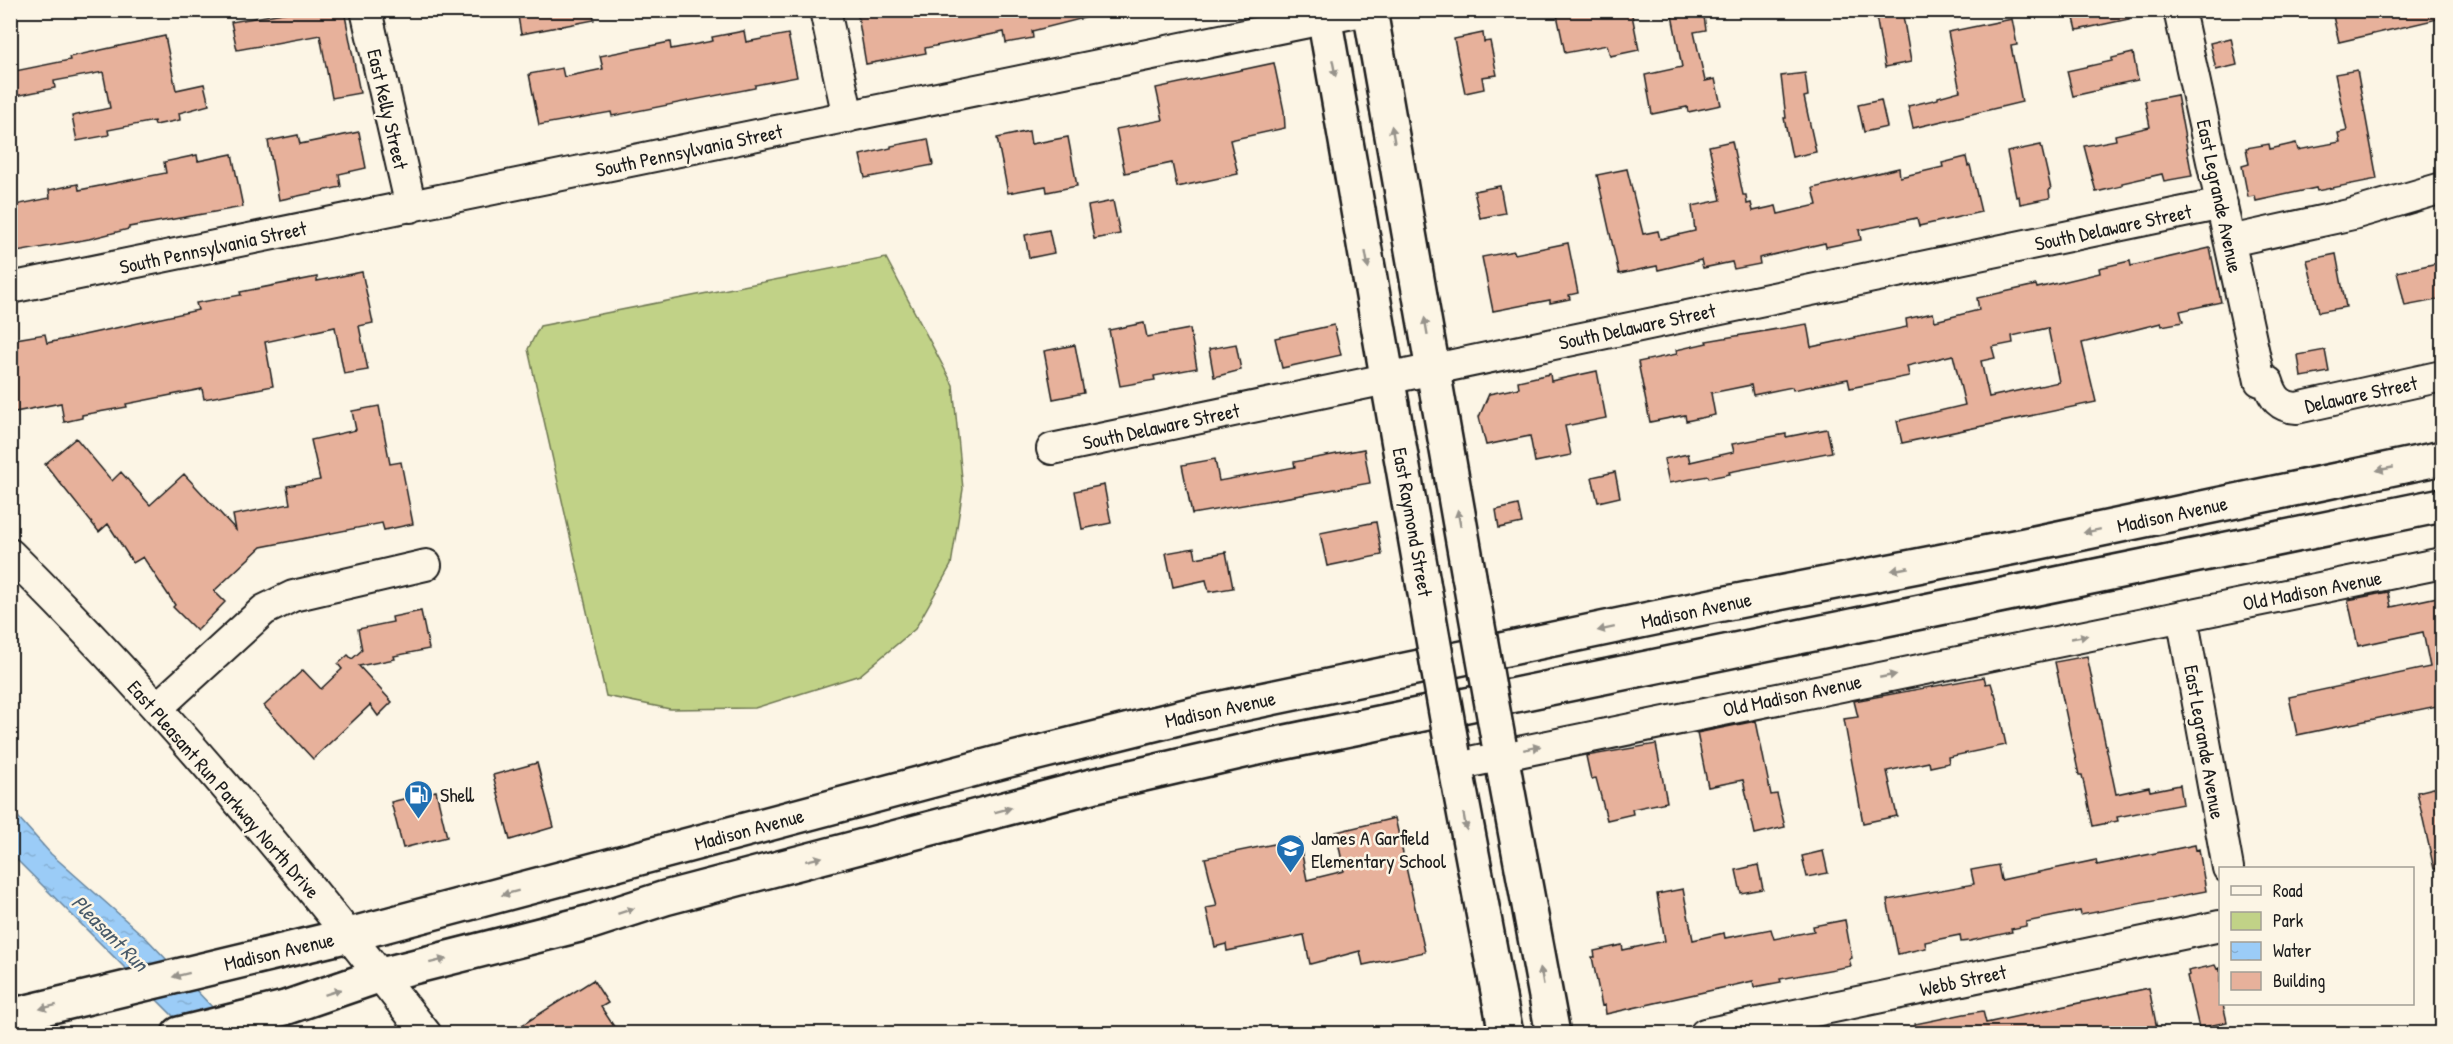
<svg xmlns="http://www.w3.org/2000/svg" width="2453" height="1044" font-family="'Patrick Hand',sans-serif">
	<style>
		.green { fill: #c1d287; stroke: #6e7752; stroke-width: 1.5 }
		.water { fill: url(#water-ripples); stroke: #68869f; stroke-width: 1.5 }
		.building { fill: #e7b19b; stroke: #1c1c1c; stroke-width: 1.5; fill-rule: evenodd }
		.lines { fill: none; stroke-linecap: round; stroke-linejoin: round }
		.minor-casing { stroke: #1c1c1c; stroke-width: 34 }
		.major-casing { stroke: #1c1c1c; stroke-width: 38 }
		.minor { stroke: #fcf5e5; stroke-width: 30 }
		.major { stroke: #fcf5e5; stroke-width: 33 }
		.major-bridge-casing { stroke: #1c1c1c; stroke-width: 38; stroke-linecap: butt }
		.major-bridge { stroke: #fcf5e5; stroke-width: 33 }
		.oneway { fill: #97938b }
		.labels { text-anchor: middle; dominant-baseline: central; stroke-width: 5; stroke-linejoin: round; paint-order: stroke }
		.street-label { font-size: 20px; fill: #1c1c1c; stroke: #fcf5e5 }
		.poi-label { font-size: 20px; fill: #1c1c1c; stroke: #fcf5e5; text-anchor: start }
		.water-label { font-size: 21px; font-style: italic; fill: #485a69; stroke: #fcf5e5 }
	</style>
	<defs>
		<pattern id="water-ripples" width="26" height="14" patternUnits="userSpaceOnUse" patternTransform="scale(1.5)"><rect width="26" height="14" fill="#9bccf7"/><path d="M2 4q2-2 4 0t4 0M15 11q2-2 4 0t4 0" fill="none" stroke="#85afd3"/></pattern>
	</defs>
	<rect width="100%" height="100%" fill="#fcf5e5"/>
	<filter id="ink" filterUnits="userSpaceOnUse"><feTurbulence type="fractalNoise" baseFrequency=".0167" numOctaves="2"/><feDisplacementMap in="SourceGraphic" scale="12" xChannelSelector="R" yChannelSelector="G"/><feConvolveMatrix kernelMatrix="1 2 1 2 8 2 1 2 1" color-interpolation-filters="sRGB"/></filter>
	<g filter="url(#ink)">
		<!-- green -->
		<path class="green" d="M886 258 953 385 963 489 951 565 915 629 860 675 755 708 670 709 606 696 528 349 540 326Z"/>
		<!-- water -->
		<path class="water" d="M10 808 51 854 147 939 237 1033H190L11 854Z"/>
		<!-- building -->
		<path class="building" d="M300 10H344L360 93 332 98 320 35 237 50 231 22Z
			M517 10H593L594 20 521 34Z
			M857 10H1087L1088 17 1032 31 1033 38 1006 43 1004 32 925 48 926 53 866 64Z
			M1556 10H1631L1639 50 1610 56 1607 45 1565 53Z
			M1671 10H1703L1706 30 1694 32 1705 81 1715 79 1721 105 1688 112 1687 107 1652 114 1645 75 1682 67Z
			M1875 10H1902L1911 62 1885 67Z
			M2072 10H2128L2129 19 2077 30Z
			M2359 10H2442V18L2339 42 2333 16Z
			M2012 19 2017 45 2011 46 2022 102 1913 128 1908 106 1938 99V97L1960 91 1948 32Z
			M744 31 746 42 788 34 797 77 755 85V88L612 116 611 112 539 125 529 74 562 68 564 77 603 69 600 56 670 42 671 49 713 41 712 37Z
			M1483 33 1484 42 1490 41 1497 75 1482 77 1484 89 1465 93 1454 39Z
			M165 36 176 90 204 84 209 105 179 113 180 120 155 125 154 121 108 130 109 135 77 141 72 116 110 108 103 72 54 81 55 88 10 97V72L70 60 69 57Z
			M2231 38 2237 65 2216 70 2210 43Z
			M2133 53 2138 80 2099 88 2100 90 2073 96 2067 71 2112 61V58Z
			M1274 63 1284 111 1285 128 1230 140 1238 174 1177 187 1172 163 1125 173 1116 129 1163 120 1156 88Z
			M2357 70 2377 179 2317 191 2316 188 2256 201 2255 196 2248 197 2242 166 2249 164 2246 148 2269 144 2270 149 2296 143 2298 150 2340 142 2338 133 2347 131 2335 74Z
			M1805 73 1808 96 1804 97 1816 152 1792 157 1784 118H1786L1781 76Z
			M2177 95 2192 176 2164 181 2162 174 2122 183V186L2096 192 2084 146 2116 140 2115 135 2150 127 2145 101Z
			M1881 100 1887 127 1864 132 1858 105Z
			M1029 131 1031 144 1068 137 1077 186 1047 192 1046 186 1008 193 997 138Z
			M359 132 366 168 339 174 341 187 279 200 268 141 298 135 300 144Z
			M928 139 933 165 865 178 860 155 891 148V146Z
			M1732 141 1743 195H1746L1747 204 1751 203 1753 211 1776 206 1778 214 1817 205 1813 188 1899 168 1900 177 1943 167 1942 163 1966 157 1968 166 1970 165 1981 212 1919 226 1917 218 1859 230 1861 240 1826 247 1825 243 1759 258 1760 264 1734 269 1732 262 1703 268 1701 260 1658 270 1657 266 1619 274 1597 175 1627 169 1643 234 1658 231 1660 239 1695 231 1692 206 1721 200 1709 146Z
			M2041 145 2051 189 2049 190 2050 198 2020 204 2019 196 2016 197 2007 152Z
			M232 154 243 207 129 227V229L89 239 17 252 10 218V206L50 198 49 190 78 184 79 190 166 173 164 162 197 155 198 161Z
			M1500 186 1505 213 1480 218 1474 191Z
			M1113 201 1120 234 1094 239 1088 206Z
			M1049 230 1054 253 1029 258 1025 235Z
			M1568 243 1578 293 1569 295 1570 299 1550 303V300L1493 311 1482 257 1514 251 1515 254Z
			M2210 248 2221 302 2180 311 2183 322 2162 326 2161 323 2082 343 2096 402 1902 443 1897 421 1965 405 1953 355 1907 366 1909 376 1850 388 1848 379 1793 390 1792 387 1753 395 1751 385 1711 393 1715 415 1686 421 1685 415 1650 422 1638 362 1677 354 1676 350 1707 343 1706 341 1807 324 1811 347 1907 327 1906 319 1933 313 1935 321 1979 310 1977 298 2036 285 2037 288 2100 273 2099 268 2130 261 2131 266ZM2048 328 2059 382 1989 397 1981 361 1995 358 1992 347 2013 343 2012 336Z
			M2336 254 2346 307 2319 312 2307 260Z
			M2442 262V299L2405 306 2397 272Z
			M362 272 373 323 359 326 368 370 344 374 335 327 265 342 273 386 204 399 202 389 126 404 127 407 82 415V418L64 422 61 403 10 413V340L45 334 47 343 198 310 196 303 241 295 240 292 317 277V281Z
			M1144 323 1147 337 1190 329 1197 368 1154 376 1155 380 1120 386 1109 330Z
			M1334 325 1341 355 1282 368 1275 338Z
			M1236 344 1241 370 1214 377 1209 349Z
			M1075 345 1084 393 1053 399 1044 351Z
			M2325 350 2329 372 2301 377 2298 355Z
			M1597 371 1606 418 1565 426 1571 455 1535 462 1530 436 1486 445 1479 417 1489 394 1519 388 1518 381 1550 374 1551 381Z
			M379 406 390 464 401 462 413 524 384 530 382 523 261 547 214 591 225 602 197 631 173 607 175 605 143 557 133 563 108 524 99 532 45 464 76 438 112 481 121 472 150 505 184 474 236 530 233 515 290 504 287 486 320 480 311 440 356 430 352 411Z
			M1827 429 1832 452 1729 472 1730 474 1709 478 1708 476 1669 483 1664 459 1688 454 1690 462 1734 452 1732 444 1786 434V437Z
			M1364 449 1370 483 1192 514 1182 465 1215 459 1219 481 1295 467 1294 462Z
			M1615 472 1620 497 1598 502 1592 477Z
			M1104 485 1111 523 1082 529 1075 491Z
			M1518 505 1522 523 1499 528 1496 510Z
			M1376 522 1382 555 1327 566 1320 533Z
			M1194 548 1196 558 1226 552 1233 588 1209 592 1206 580 1173 587 1166 553Z
			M2388 592 2391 607 2442 596V705L2297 735 2289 697 2430 667 2423 632 2358 646 2348 600Z
			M421 611 429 649 394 656 395 659 359 666 392 702 378 716 370 705 313 759 264 706 303 670 321 689 342 669 338 664 348 655 352 659 362 650 358 629 393 622 392 617Z
			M2087 656 2116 794 2149 787 2150 791 2180 785 2183 804 2117 817 2118 821 2093 826 2082 775H2079L2055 662Z
			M1984 677 1986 684 1991 683 1994 693H1995L2006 745 1948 757 1949 763 1930 767 1929 762 1887 771 1897 816 1863 823 1844 719 1858 717 1854 701Z
			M1756 721 1771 795 1777 794 1785 827 1755 834 1743 780 1708 787 1697 733Z
			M1656 744 1667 802 1632 809 1633 814 1607 820 1596 778 1591 779 1586 756Z
			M537 763 554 827 510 840 493 775Z
			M2442 786V868L2434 869 2417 792Z
			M436 791 447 837 403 848 391 802Z
			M1395 818 1425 952 1363 965 1360 951 1310 964 1304 935 1227 951 1226 944 1215 947 1206 908 1217 906 1205 858 1299 839 1307 880 1344 871 1336 832Z
			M2195 845 2196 850 2199 849 2206 891 2081 915 2080 911 2026 922V926L2011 929 2012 932 1970 941 1961 942 1960 935 1925 942 1926 948 1898 954 1887 900 1974 884 1971 870 1998 865 2001 880 2096 860 2097 865Z
			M1823 851 1828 873 1807 877 1802 856Z
			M1758 865 1763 889 1741 893 1736 870Z
			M1683 889 1693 940 1724 933 1725 938 1771 929 1774 939 1814 931 1813 926 1845 920 1852 958 1849 959 1851 966 1780 979 1781 982 1754 987 1753 981 1606 1014 1605 1005 1602 1006 1592 957H1595L1594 951 1622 945 1623 950 1665 941 1657 894Z
			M2215 965 2217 969 2220 968V1004H2223L2227 1022 2199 1028 2187 976 2189 975 2188 971Z
			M593 980 608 1003 601 1007 619 1034H508Z
			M2149 988 2158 1034H1916L1915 1024 1964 1014 1983 1011 1986 1023Z"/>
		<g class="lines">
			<defs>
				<path id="minor" d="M366 10 411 207
					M825 10 848 117
					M2179 10 2260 381
					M2230 241 2353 214 2442 188
					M10 288 1367 10
					M2268 382C2273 398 2280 407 2297 408L2442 376
					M1052 449 2222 204
					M10 554C161 703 296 866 426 1034
					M2182 616 2228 868
					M157 708 264 610 293 596 426 565
					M1455 765 2442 563
					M1705 1034 2220 926"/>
				<path id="major" d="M1323 10 1423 582
					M1370 10 1469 576
					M1499 744 1553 1034
					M1453 753 1506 1034
					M10 1016 349 935 1005 761 1194 714 1712 606 2025 545 2442 458
					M179 1034 285 1008 381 975 591 922 665 898 760 873 1092 786 1257 748 2442 505"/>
			</defs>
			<!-- minor casing -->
			<use href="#minor" class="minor-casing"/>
			<!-- major casing -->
			<use href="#major" class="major-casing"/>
			<!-- minor -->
			<use href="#minor" class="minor"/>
			<!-- major -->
			<use href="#major" class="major"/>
			<defs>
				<path id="major-bridge" d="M1469 576 1499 744
					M1423 582 1453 753"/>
			</defs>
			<!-- major-bridge casing -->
			<use href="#major-bridge" class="major-bridge-casing"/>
			<!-- major-bridge -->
			<use href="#major-bridge" class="major-bridge"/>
		</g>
		<!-- one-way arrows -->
		<defs><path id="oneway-solid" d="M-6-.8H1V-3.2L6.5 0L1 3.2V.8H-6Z" transform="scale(1.5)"/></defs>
		<g class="oneway">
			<use href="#oneway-solid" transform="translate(1334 68) rotate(79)"/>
			<use href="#oneway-solid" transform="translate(1393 134) rotate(-100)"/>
			<use href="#oneway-solid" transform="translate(1367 260) rotate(80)"/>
			<use href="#oneway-solid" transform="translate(1426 326) rotate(-100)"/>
			<use href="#oneway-solid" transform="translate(2385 469) rotate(169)"/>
			<use href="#oneway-solid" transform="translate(1459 518) rotate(-100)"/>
			<use href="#oneway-solid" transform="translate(2092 531) rotate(168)"/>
			<use href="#oneway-solid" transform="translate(1900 569) rotate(169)"/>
			<use href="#oneway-solid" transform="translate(1606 629) rotate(168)"/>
			<use href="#oneway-solid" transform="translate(2079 637) rotate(-11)"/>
			<use href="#oneway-solid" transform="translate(1888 676) rotate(-11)"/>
			<use href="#oneway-solid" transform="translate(1532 748) rotate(-12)"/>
			<use href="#oneway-solid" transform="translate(1003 810) rotate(-15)"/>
			<use href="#oneway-solid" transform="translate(1465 822) rotate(80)"/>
			<use href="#oneway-solid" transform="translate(814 859) rotate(-14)"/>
			<use href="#oneway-solid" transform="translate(510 893) rotate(165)"/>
			<use href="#oneway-solid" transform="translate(626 911) rotate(-18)"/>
			<use href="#oneway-solid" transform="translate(438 961) rotate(-14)"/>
			<use href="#oneway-solid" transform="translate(181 975) rotate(166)"/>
			<use href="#oneway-solid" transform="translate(1542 976) rotate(-100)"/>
			<use href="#oneway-solid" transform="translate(333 992) rotate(-19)"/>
			<use href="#oneway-solid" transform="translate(48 1007) rotate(166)"/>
		</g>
	</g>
	<!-- icons -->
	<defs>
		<symbol id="fuel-pin" viewBox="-11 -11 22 30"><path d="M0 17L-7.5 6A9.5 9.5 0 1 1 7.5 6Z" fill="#1f6fb2" stroke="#fcf5e5"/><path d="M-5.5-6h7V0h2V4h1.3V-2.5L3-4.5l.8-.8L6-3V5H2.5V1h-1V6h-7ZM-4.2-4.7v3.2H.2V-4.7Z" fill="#fff"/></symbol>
		<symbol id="school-pin" viewBox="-11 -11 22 30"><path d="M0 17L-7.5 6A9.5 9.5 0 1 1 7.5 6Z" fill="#1f6fb2" stroke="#fcf5e5"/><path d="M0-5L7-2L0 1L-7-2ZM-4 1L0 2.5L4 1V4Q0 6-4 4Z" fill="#fff"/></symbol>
	</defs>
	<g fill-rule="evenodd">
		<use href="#fuel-pin" x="402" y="778" width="33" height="45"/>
		<use href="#school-pin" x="1274" y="832" width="33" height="45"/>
	</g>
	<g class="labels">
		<!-- street labels -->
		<g class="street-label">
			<text transform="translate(388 109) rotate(77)">East Kelly Street</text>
			<text transform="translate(689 150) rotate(-12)">South Pennsylvania Street</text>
			<text transform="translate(2220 196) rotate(78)">East Legrande Avenue</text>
			<text transform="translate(2113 227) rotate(-12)">South Delaware Street</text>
			<text transform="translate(213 247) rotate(-12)">South Pennsylvania Street</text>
			<text transform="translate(1637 326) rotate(-12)">South Delaware Street</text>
			<text transform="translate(2361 394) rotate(-12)">Delaware Street</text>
			<text transform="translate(1161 426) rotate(-12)">South Delaware Street</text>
			<text transform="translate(2172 514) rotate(-12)">Madison Avenue</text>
			<text transform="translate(1413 522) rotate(80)">East Raymond Street</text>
			<text transform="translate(2312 590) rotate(-11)">Old Madison Avenue</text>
			<text transform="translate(1696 610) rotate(-12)">Madison Avenue</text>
			<text transform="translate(1792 695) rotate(-12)">Old Madison Avenue</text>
			<text transform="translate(1220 709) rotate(-12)">Madison Avenue</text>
			<text transform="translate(2205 742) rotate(80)">East Legrande Avenue</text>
			<text transform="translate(224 789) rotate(49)">East Pleasant Run Parkway North Drive</text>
			<text transform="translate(749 829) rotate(-15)">Madison Avenue</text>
			<text transform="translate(279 951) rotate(-13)">Madison Avenue</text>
			<text transform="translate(1963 980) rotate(-12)">Webb Street</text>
		</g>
		<!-- poi labels -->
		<g class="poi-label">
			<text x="440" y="794">Shell</text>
			<text x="1311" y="837">James A Garfield<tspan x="1311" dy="23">Elementary School</tspan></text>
		</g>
		<!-- water labels -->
		<g class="water-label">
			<text transform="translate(110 933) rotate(45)">Pleasant Run</text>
		</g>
	</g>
	<!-- margin -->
	<rect width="2453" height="1044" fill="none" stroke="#fcf5e5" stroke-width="36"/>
	<rect x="18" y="18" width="2417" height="1008" fill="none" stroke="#1c1c1c" stroke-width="2" filter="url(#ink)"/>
	<!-- legend -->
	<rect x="2219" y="867" width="195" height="138" fill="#fcf5e5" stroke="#a29e95" stroke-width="1.5"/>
	<rect x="2231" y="886" width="30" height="9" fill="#fcf5e5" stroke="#a29e95" stroke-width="1.5"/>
	<text x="2273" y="897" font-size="18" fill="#1c1c1c">Road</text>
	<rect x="2231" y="912" width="30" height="18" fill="#c1d287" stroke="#a29e95" stroke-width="1.5"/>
	<text x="2273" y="927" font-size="18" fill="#1c1c1c">Park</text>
	<rect x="2231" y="942" width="30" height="18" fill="url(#water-ripples)" stroke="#a29e95" stroke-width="1.5"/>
	<text x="2273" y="957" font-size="18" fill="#1c1c1c">Water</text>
	<rect x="2231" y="972" width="30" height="18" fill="#e7b19b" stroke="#a29e95" stroke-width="1.5"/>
	<text x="2273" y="987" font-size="18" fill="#1c1c1c">Building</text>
</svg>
